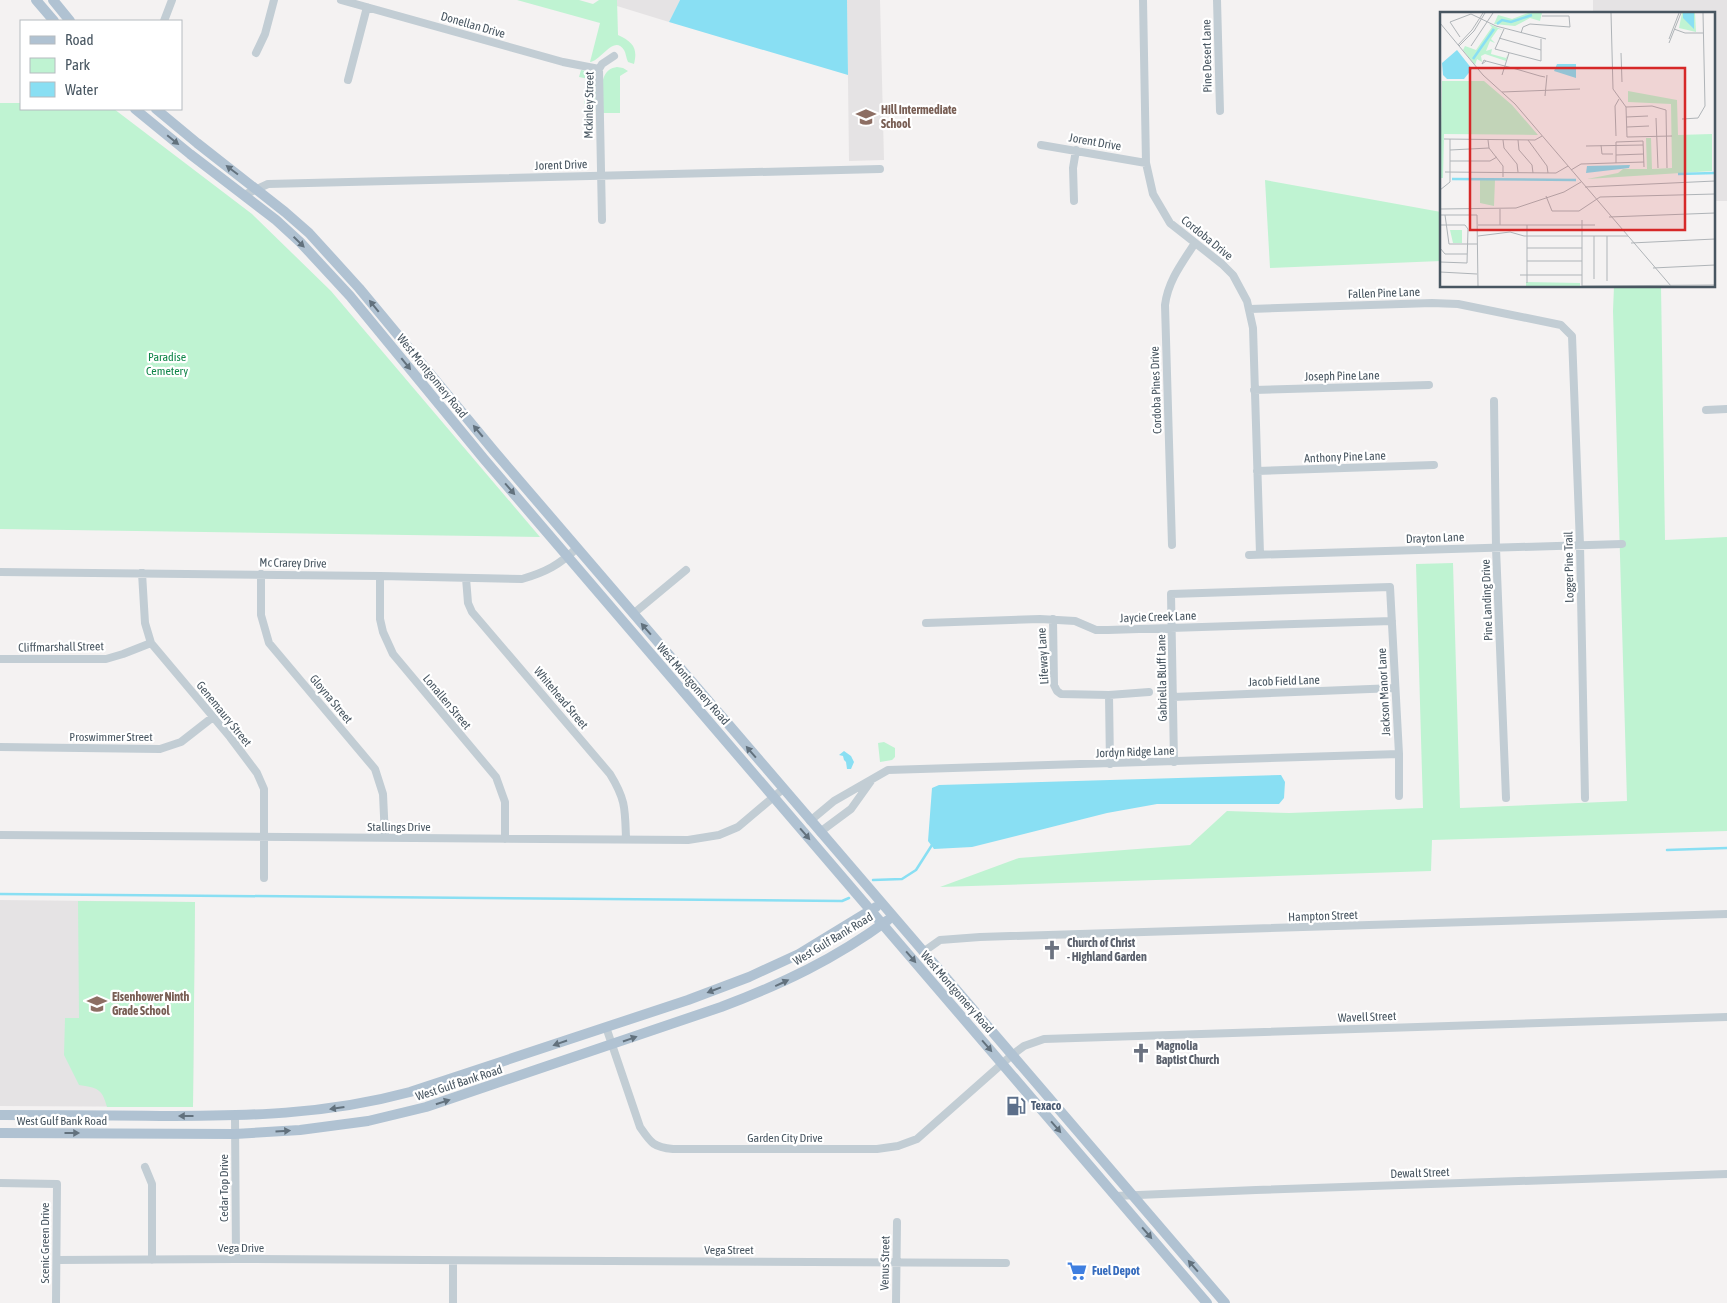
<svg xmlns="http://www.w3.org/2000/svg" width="1727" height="1303" font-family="'Asap Condensed',sans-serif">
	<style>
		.education { fill: #e5e3e4 }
		.green { fill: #bff3d2 }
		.water { fill: #89dff3 }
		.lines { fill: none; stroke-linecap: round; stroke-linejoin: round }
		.stream { stroke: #89dff3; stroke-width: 2.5 }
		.minor { stroke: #c2cdd4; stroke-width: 8 }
		.major { stroke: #b0c2d2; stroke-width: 10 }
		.oneway { fill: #62717d }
		.labels { text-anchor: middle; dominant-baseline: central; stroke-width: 4.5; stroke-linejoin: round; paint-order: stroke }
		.street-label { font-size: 12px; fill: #485661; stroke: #fff }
		.education-label { font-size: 12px; font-weight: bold; fill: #785e54; stroke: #fff; text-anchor: start }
		.park-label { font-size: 12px; fill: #108549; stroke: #fff }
		.worship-label { font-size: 12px; font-weight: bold; fill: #5b616d; stroke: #fff; text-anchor: start }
		.service-label { font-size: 12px; font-weight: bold; fill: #4e5e75; stroke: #fff; text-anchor: start }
		.shop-label { font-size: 12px; font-weight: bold; fill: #366cbe; stroke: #fff; text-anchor: start }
		.inset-river { fill: none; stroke: #89dff3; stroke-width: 2.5 }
		.inset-road { fill: none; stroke: #afb4b8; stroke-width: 1 }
		.view { fill: #d62828; fill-opacity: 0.15; stroke: #d62828; stroke-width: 2.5 }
		.inset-edge { fill: none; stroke: #485661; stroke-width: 2.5 }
	</style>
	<rect width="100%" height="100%" fill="#f4f2f2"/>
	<!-- education -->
	<path class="education" d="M617 0H680L669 22 617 6Z
		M847 0H880L884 160 849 161Z
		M1593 0H1727V201H1713V14H1593Z
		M0 900 195 902 193 1107 0 1106Z"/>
	<!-- green -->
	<path class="green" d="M517 0H579L593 4 599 0H617L618 35C633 42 638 48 634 64L628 62C626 58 626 53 624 50 614 34 601 61 590 62L600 23Z
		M617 67 623 68 628 71 620 76V113H603C603 97 596 70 617 67Z
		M581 70C585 71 590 71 593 75 597 81 595 105 595 113H589V104H584L589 79 579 77Z
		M0 103H21V109H114L252 214 331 291 540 537 0 529Z
		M1265 180 1441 212V261L1270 268Z
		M1614 286H1661L1665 540 1727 537V831L1432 840 1431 871 940 887 1019 858 1190 845 1227 811 1289 813 1423 808 1416 564 1453 563 1460 808 1627 801 1613 311Z
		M884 742 895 748V757L892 760 880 762 878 743Z
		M78 901 195 902 193 1107H107C102 1088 97 1088 79 1085L64 1055 65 1018H79Z"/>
	<!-- water -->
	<path class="water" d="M680 0H847L848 75 669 22Z
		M844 751 851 756 854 762 851 769H847L846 762 844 760 843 756 839 755Z
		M1281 775 1285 782 1284 798 1279 804H1157L1107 813 972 847 934 849 928 841 932 788 939 785Z"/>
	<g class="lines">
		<!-- stream -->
		<path class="stream" d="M1667 850 1727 848
			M873 880 902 879 916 870 932 845 934 844
			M0 894 842 901 849 898"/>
		<!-- minor -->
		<path class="minor" d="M341 0 563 62 599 69
			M1143 0 1146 163 1153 194 1170 223 1222 264 1233 275 1247 301 1253 328 1260 554
			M1217 0 1220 111
			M164 21 172 0
			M256 53 265 34 274 0
			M348 80 367 7
			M1041 145 1146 163
			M244 195 268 184 880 169
			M1074 201 1073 168 1076 150
			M602 220 599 69 602 64 614 56
			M1250 309 1432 303 1458 304 1561 325 1572 336 1580 545 1585 798
			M1254 390 1429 385
			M1494 401 1496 548 1506 798
			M1706 410 1727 409
			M1257 471 1434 465
			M1172 545 1165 305C1168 281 1182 263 1195 243
			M1249 555 1622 544
			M0 572 380 576 522 579C546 572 559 565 577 548
			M142 573 145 623 151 643 230 737 257 773 264 789V878
			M261 574V615L269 643 375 769 383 794 385 838
			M380 576V619L383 632 393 654 496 777 505 802V839
			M466 578 468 603 472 612 610 774C626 800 625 809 626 839
			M633 614 686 570
			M1053 619 1054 685 1057 691 1061 694 1109 695 1149 692
			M926 623 1040 619 1075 621 1096 630H1108L1392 621
			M0 659H106L123 654 151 643
			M1109 695 1110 764
			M1173 697 1395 688
			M0 747 160 749 181 742 213 717
			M1174 762 1171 594 1390 587 1399 754V796
			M810 821 834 801 888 770 1399 754
			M820 832 851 809 871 781
			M0 835 688 840 719 835 738 827 783 789
			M923 952 940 940 980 937 1727 914
			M606 1027 640 1127C651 1143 653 1147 673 1149H877L898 1146 917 1139 1012 1055 1024 1046 1044 1039 1727 1017
			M235 1116 236 1259
			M145 1167 152 1184V1260
			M0 1183 57 1184 56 1303
			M1115 1196 1256 1190 1727 1174
			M57 1260 236 1259 1006 1263
			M453 1261V1303
			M896 1303 897 1222"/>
		<!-- major -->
		<path class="major" d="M36 0 54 21
			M53 0 70 21
			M135 109 190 154 276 220 300 242 350 296 484 459 1207 1303
			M156 109 197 143 285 212 309 233 359 288 494 451 1225 1303
			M0 1115C53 1115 107 1115 160 1116 247 1116 325 1115 410 1092L688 1000 749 977 799 954 876 907
			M0 1133 235 1134 300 1130 368 1121 426 1107 721 1007C782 984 835 959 888 920"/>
	</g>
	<!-- one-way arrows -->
	<defs><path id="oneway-solid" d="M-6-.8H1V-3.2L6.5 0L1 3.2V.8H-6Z" transform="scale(1.25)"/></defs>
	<g class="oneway">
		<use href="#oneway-solid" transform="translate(173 140) rotate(39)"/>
		<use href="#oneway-solid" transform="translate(232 170) rotate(-143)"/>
		<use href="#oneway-solid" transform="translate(299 242) rotate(44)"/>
		<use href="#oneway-solid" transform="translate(374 306) rotate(-129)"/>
		<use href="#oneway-solid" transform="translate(406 364) rotate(51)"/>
		<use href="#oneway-solid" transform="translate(478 431) rotate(-130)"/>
		<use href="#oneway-solid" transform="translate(510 489) rotate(49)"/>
		<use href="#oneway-solid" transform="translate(646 629) rotate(-131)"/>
		<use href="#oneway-solid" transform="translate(751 752) rotate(-131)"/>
		<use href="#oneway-solid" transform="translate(805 834) rotate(49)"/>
		<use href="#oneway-solid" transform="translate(911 957) rotate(49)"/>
		<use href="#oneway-solid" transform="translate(782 983) rotate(-25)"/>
		<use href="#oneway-solid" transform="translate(714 990) rotate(159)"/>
		<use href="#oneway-solid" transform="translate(630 1039) rotate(-19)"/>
		<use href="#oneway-solid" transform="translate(560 1043) rotate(161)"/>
		<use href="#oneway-solid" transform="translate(987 1046) rotate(49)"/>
		<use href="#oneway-solid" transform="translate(443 1102) rotate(-18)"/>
		<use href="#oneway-solid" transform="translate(337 1108) rotate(172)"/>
		<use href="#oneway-solid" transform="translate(186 1116) rotate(-180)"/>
		<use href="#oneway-solid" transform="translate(1056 1127) rotate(49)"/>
		<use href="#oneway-solid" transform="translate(283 1131) rotate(-3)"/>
		<use href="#oneway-solid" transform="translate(72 1133)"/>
		<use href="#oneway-solid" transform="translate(1147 1233) rotate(49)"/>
		<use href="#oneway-solid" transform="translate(1193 1266) rotate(-131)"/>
	</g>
	<!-- icons -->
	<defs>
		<symbol id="school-bare" viewBox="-9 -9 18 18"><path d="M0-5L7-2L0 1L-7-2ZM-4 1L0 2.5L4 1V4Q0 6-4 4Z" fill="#8d6e63" stroke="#fff" stroke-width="2.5" paint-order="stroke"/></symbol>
		<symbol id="church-bare" viewBox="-9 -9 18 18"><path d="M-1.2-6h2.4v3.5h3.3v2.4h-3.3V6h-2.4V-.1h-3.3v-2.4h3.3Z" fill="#6b7280" stroke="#fff" stroke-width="2.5" paint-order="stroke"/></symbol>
		<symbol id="fuel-bare" viewBox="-9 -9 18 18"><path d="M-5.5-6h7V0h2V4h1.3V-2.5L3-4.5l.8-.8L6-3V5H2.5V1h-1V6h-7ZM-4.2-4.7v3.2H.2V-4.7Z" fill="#5c6f8a" stroke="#fff" stroke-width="2.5" paint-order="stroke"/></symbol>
		<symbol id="supermarket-bare" viewBox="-9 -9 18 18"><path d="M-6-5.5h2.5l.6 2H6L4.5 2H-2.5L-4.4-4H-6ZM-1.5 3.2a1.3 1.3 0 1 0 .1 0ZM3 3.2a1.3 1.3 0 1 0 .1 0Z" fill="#3f7fe0" stroke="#fff" stroke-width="2.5" paint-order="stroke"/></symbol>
	</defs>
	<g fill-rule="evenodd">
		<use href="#school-bare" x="852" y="103" width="28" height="28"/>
		<use href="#church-bare" x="1038" y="936" width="28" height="28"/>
		<use href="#school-bare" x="83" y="990" width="28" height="28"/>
		<use href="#church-bare" x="1127" y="1039" width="28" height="28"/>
		<use href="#fuel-bare" x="1002" y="1092" width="28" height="28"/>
		<use href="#supermarket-bare" x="1063" y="1257" width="28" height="28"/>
	</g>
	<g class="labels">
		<!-- street labels -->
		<g class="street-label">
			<text transform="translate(473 25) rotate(16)">Donellan Drive</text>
			<text transform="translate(1207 56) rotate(-91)">Pine Desert Lane</text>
			<text transform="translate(589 105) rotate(-89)">Mckinley Street</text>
			<text transform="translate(1095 142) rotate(10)">Jorent Drive</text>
			<text transform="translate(561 165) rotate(-2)">Jorent Drive</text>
			<text transform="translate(1207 238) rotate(39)">Cordoba Drive</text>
			<text transform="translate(1384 293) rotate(-2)">Fallen Pine Lane</text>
			<text transform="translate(432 376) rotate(51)">West Montgomery Road</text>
			<text transform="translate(1342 376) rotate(-1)">Joseph Pine Lane</text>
			<text transform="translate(1156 390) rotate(-92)">Cordoba Pines Drive</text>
			<text transform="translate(1345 457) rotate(-2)">Anthony Pine Lane</text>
			<text transform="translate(1435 538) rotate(-2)">Drayton Lane</text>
			<text transform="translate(293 563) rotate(1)">Mc Crarey Drive</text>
			<text transform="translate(1569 567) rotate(-91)">Logger Pine Trail</text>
			<text transform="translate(1487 600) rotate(-92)">Pine Landing Drive</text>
			<text transform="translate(1158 617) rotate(-2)">Jaycie Creek Lane</text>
			<text transform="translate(61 647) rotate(-1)">Cliffmarshall Street</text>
			<text transform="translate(1043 656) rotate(-93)">Lifeway Lane</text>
			<text transform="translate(1162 678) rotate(-91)">Gabriella Bluff Lane</text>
			<text transform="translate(1284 681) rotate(-2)">Jacob Field Lane</text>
			<text transform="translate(693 684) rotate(49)">West Montgomery Road</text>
			<text transform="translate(1384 692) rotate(-93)">Jackson Manor Lane</text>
			<text transform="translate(561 698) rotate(50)">Whitehead Street</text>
			<text transform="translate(331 699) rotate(50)">Gloyna Street</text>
			<text transform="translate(447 702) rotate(50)">Lonallen Street</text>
			<text transform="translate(224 714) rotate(51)">Genemaury Street</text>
			<text x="111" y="737">Proswimmer Street</text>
			<text transform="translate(1135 752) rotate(-2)">Jordyn Ridge Lane</text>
			<text x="399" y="827">Stallings Drive</text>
			<text transform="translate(1323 916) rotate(-2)">Hampton Street</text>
			<text transform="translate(833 939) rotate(-31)">West Gulf Bank Road</text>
			<text transform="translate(957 992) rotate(49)">West Montgomery Road</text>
			<text transform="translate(1367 1017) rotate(-2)">Wavell Street</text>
			<text transform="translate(459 1083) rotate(-18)">West Gulf Bank Road</text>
			<text x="62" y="1121">West Gulf Bank Road</text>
			<text x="785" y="1138">Garden City Drive</text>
			<text transform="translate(1420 1173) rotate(-2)">Dewalt Street</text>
			<text transform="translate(224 1188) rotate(-90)">Cedar Top Drive</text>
			<text transform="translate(45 1243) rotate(-90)">Scenic Green Drive</text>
			<text x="241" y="1248">Vega Drive</text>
			<text x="729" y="1250">Vega Street</text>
			<text transform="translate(885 1263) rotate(-89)">Venus Street</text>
		</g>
		<!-- education labels -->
		<g class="education-label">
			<text x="881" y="110">Hill Intermediate<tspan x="881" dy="14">School</tspan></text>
			<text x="112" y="997">Eisenhower Ninth<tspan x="112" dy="14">Grade School</tspan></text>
		</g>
		<!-- park labels -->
		<g class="park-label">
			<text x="167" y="357">Paradise<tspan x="167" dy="14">Cemetery</tspan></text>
		</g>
		<!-- worship labels -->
		<g class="worship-label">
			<text x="1067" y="943">Church of Christ<tspan x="1067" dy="14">- Highland Garden</tspan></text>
			<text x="1156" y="1046">Magnolia<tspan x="1156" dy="14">Baptist Church</tspan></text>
		</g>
		<!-- service labels -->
		<g class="service-label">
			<text x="1031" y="1106">Texaco</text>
		</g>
		<!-- shop labels -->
		<g class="shop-label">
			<text x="1092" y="1271">Fuel Depot</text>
		</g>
	</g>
	<!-- overview -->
	<g transform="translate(1440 12)">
		<rect width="275" height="275" fill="#f4f2f2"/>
		<path d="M88 1H102L100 9 90 6 75 14 54 12 58 3 72 7ZM242 1H255L256 20 239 16ZM49 12 63 18 58 17 51 27 55 31 50 29 46 39 52 37 51 42 66 46 68 42 66 49 45 42 41 44 42 50 37 47 35 53 23 38 25 34 36 38 52 15ZM2 69H44L72 93 98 123 4 122 3 166H0ZM188 79 237 88 238 123 272 122V159L147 167 178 161 183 157H207L206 126H211L212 157 232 156 231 92 188 90ZM40 168H55L54 194 40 191ZM10 218H22V231H13ZM86 270 140 271V274H86Z" fill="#bff3d2"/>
		<path d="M243 1H254V17L243 6ZM17 38 32 57 24 67H7L3 63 2 51ZM117 52H136V66L114 59ZM190 153 189 156 146 161 147 154Z" fill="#89dff3"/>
		<path class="inset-river" d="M57 12 62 8 71 10 92 3M33 47 54 17M238 162 275 161M12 167 136 168"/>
		<path class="inset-road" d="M171 1 173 77 186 95 187 125M0 11 43 63 75 92 231 274M64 17 55 37 101 49V27M234 17 245 21H263M81 21 83 15 90 12 130 15 129 4H102M20 25 10 10 31 2 56 14 106 27M59 26 101 38M229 27 239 1M229 31 241 1M18 33 32 18 43 1M19 34 34 19 45 1M31 34 53 1M181 41 182 70M46 49 42 52 44 48 46 49 76 57 100 64 105 65M62 63 69 41M62 80 140 77M105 84 107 63M186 95 212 94 226 98 227 156M186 105 208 104M216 106 218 156M242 107 258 106 265 94 263 1M187 115 209 114M176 124 175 94 179 87M187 125 232 124M4 127 95 128 102 124M48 128 49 136 63 154V165M63 128 64 136 77 152 78 160M78 128 79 138 92 153 93 161M88 128 107 154 108 161M161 133 162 142H173M146 134 203 133M10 138 49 136M176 143 204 142M10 149H50L57 145M176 151V130L203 129 204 155M131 158 141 152 204 150M5 160 116 161 128 154M145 175 275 169M0 178 10 170V127M106 184 112 199H139L160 185 275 182M0 197 76 196 124 180 141 170M60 197V213M0 203H37L38 274M5 203 9 232H37M169 205 275 201M0 213H25L28 217 27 251 0 250M38 213H155M87 213V271M38 224 70 220 84 224H188M191 231 275 227M0 236 5 242H27M87 236H142M87 249H142M213 256 275 253M0 260 37 262M80 263H142M154 267V224M167 269V224M142 274 275 273M142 274V208"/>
		<path class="view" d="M30 56H245V218H30Z"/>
		<rect width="275" height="275" class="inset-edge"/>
	</g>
	<!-- legend -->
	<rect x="20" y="20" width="162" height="90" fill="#ffffff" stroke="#b6bbc0"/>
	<rect x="30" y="36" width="25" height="8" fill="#b0c2d2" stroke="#b6bbc0"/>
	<text x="65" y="45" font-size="15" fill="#485661">Road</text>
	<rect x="30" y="58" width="25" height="15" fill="#bff3d2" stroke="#b6bbc0"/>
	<text x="65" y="70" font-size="15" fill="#485661">Park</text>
	<rect x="30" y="82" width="25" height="15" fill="#89dff3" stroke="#b6bbc0"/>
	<text x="65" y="95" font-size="15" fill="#485661">Water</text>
</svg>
